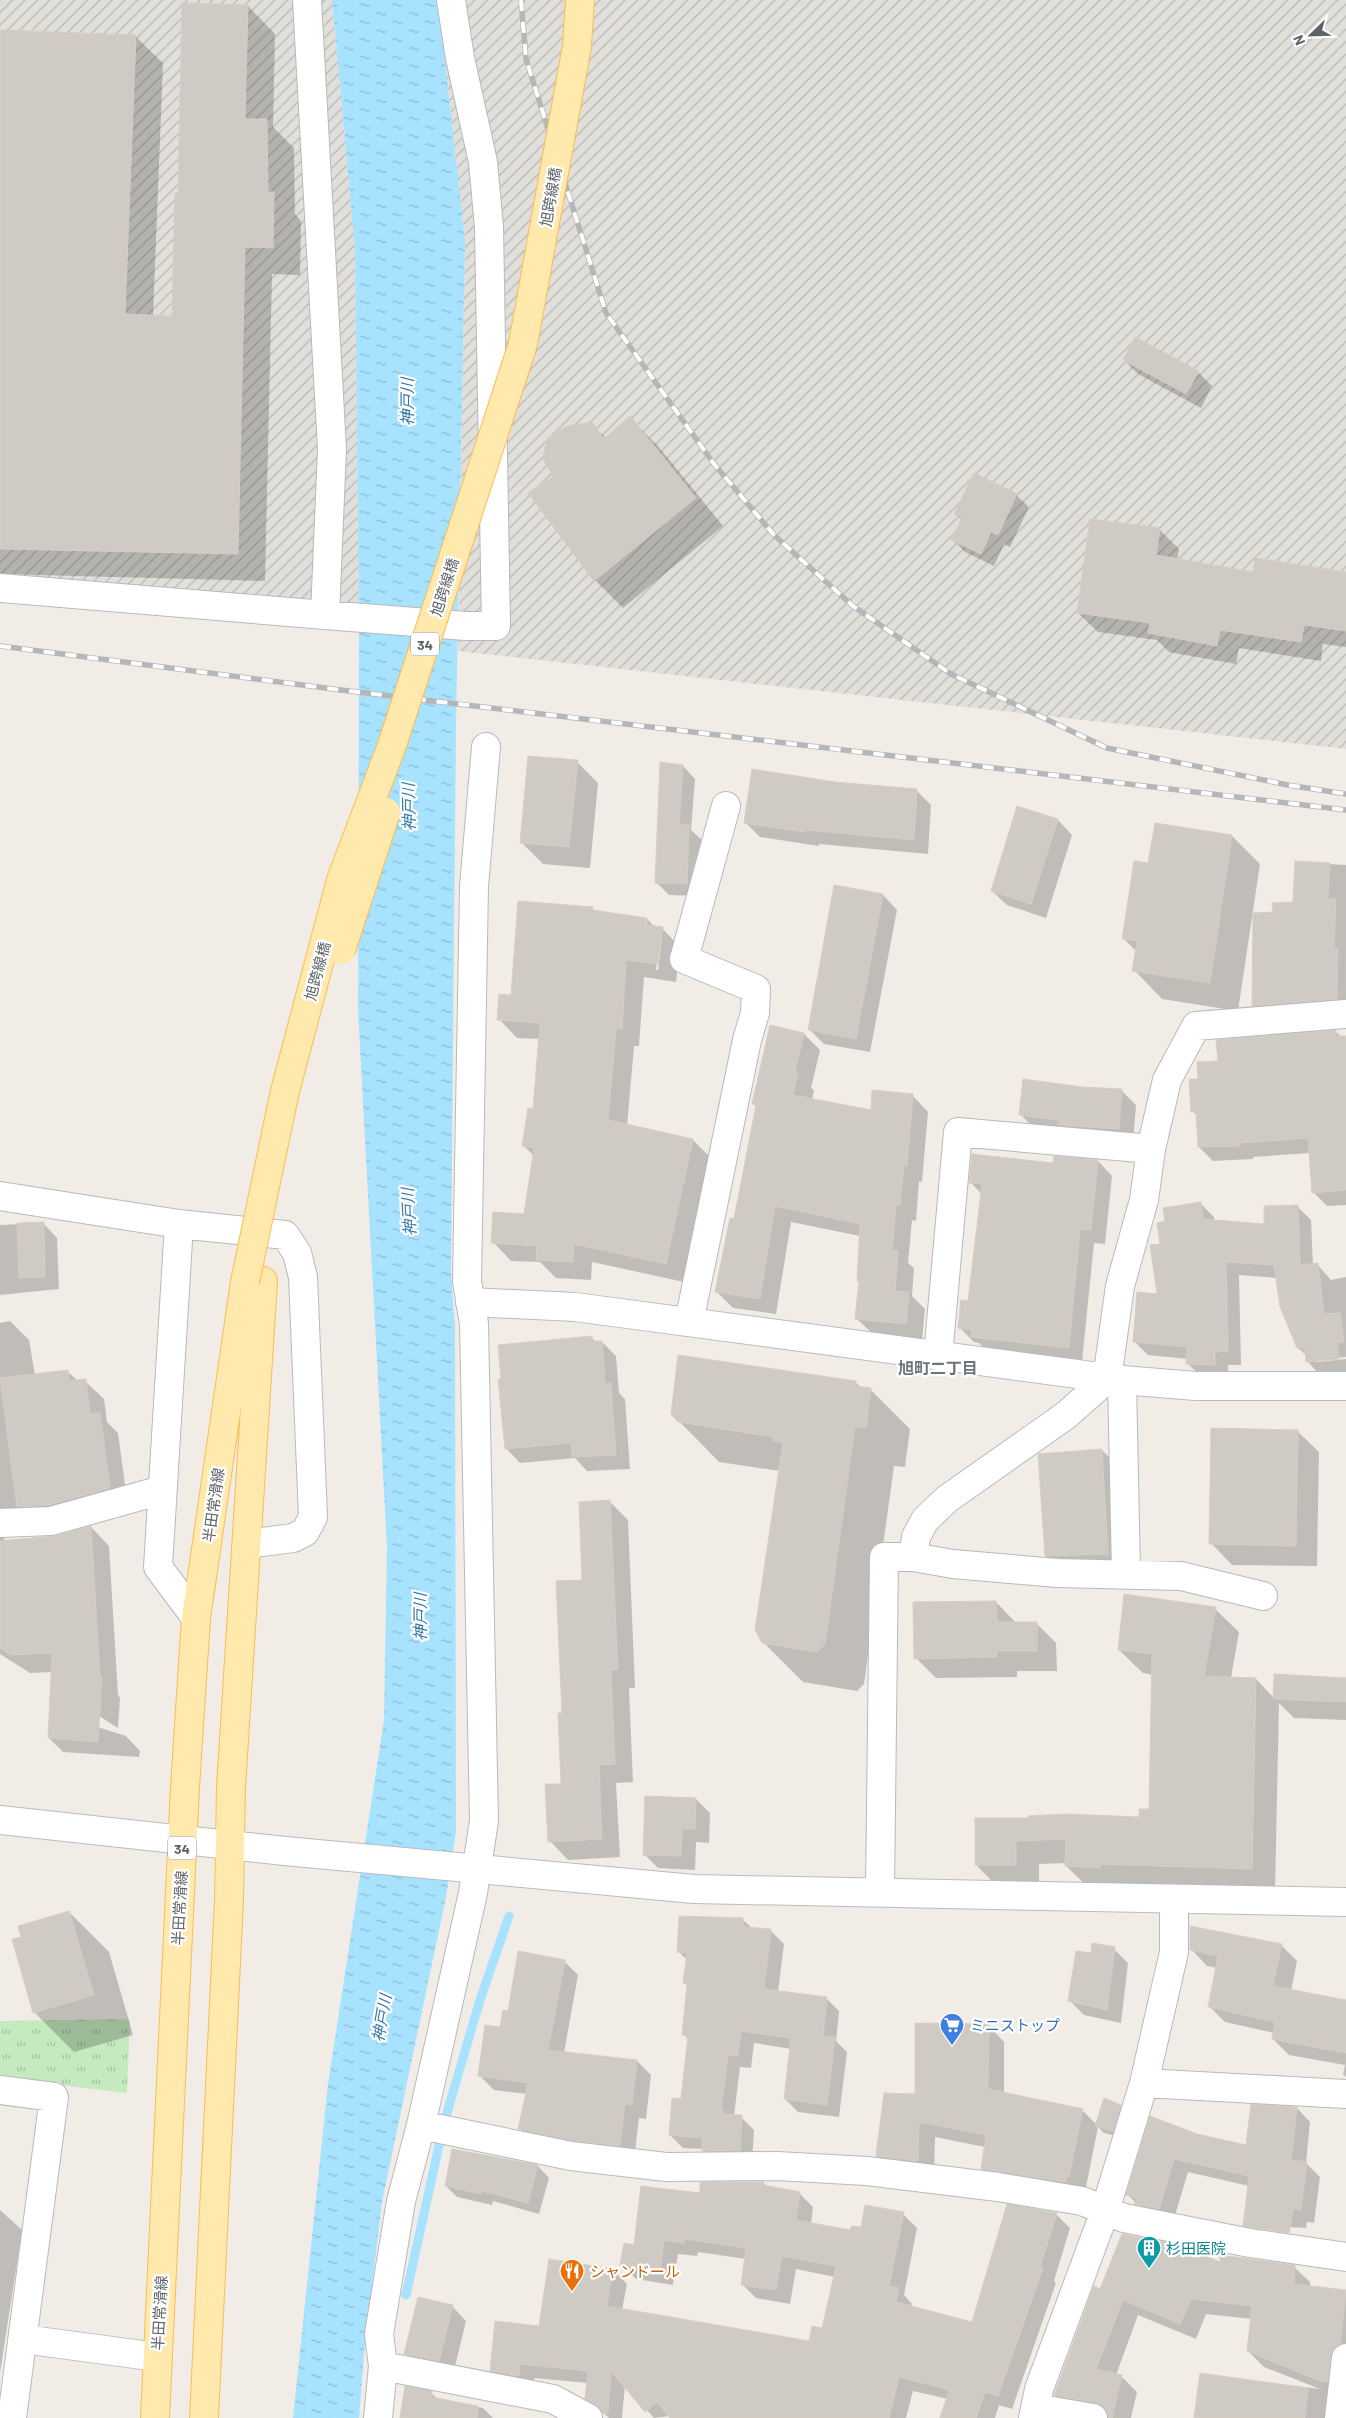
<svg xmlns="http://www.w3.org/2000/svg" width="1346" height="2418" font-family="Barlow,'Noto Sans JP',sans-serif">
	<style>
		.industrial { fill: url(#industrial-furrows) }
		.grass { fill: url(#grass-tufts) }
		.water { fill: url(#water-ripples) }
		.shadow { fill: #0003; fill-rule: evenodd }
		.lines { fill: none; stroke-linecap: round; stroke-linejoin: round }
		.stream { stroke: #a7e2ff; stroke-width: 9 }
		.building { fill: #cfcac4; stroke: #d6cec3 }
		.street-casing { stroke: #b6b9bd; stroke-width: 30 }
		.secondary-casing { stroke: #b7bcc1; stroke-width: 30 }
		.primary-casing { stroke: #fdbb52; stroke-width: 30 }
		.street { stroke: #fff; stroke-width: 28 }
		.secondary { stroke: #fff; stroke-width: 28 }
		.primary { stroke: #ffe9ac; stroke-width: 28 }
		.rail-casing { stroke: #b5b6b7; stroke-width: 5.5 }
		.rail { stroke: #fff; stroke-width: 4; stroke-dasharray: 11; stroke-linecap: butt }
		.primary-bridge-casing { stroke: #fdbb52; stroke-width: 30; stroke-linecap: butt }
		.primary-bridge { stroke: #ffe9ac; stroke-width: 28 }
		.labels { text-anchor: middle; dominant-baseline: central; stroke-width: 4.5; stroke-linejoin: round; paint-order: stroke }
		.shield { fill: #fff; stroke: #8e9295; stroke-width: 1 }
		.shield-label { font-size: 14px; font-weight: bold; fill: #5d6367 }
		.street-label { font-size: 15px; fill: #5d6367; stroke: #fff }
		.shop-label { font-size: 15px; fill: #366cbe; stroke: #fff; text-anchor: start }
		.culture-label { font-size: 15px; fill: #0d838f; stroke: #fff; text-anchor: start }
		.food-label { font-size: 15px; fill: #c56008; stroke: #fff; text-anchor: start }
		.water-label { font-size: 16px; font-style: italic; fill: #3579a8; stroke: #fff }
		.neighbourhood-label { font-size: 16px; font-weight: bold; fill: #6e7579; stroke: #fff }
	</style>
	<defs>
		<pattern id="industrial-furrows" width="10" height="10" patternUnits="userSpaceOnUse" patternTransform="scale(1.25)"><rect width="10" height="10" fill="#e1dfda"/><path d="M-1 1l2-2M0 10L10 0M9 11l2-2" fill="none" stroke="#bab8b5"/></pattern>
		<pattern id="grass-tufts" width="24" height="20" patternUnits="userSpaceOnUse" patternTransform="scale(1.25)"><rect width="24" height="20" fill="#c5eac0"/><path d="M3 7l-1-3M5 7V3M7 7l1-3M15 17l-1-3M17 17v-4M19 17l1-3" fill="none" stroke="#a3c1a0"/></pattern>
		<pattern id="water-ripples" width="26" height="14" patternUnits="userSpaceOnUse" patternTransform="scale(1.25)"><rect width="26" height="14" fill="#a7e2ff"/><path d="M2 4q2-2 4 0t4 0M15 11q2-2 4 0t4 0" fill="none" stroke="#8bbbd2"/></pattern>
	</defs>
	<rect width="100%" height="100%" fill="#f1ede6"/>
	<!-- industrial -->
	<path class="industrial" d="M0 0H332L355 248 359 632 0 588Z
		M438 0H1346V749L458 651 465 240Z"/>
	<!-- grass -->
	<path class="grass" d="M130 2019 127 2093 0 2078V2021Z"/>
	<!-- water -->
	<path class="water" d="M332 0H438L465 240 456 723 451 1272 455 1327 456 1832 446 1897 382 2202 364 2354 359 2418H293L328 2084 384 1720 387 1547 358 1010 359 632 355 248Z"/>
	<!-- shadow -->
	<path class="shadow" d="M248 6 275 34 273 127 294 148 295 214 301 221 300 275 272 274 265 581 0 574V32L135 36 163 63 153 316 173 317Z
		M1124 360 1198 372 1212 386 1201 408 1138 374Z
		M630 418 658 446 723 526 623 608 595 580 529 494 555 477 591 424 606 438Z
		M1016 495 1029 507 1010 547 1004 544 994 566 965 552 953 540 962 521 956 514Z
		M1159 529 1179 549 1177 560 1254 574 1346 573V647L1323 644 1321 661 1239 648 1236 664 1169 652 1157 640 1098 632 1078 613Z
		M577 762 598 783 590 868 543 864 521 842Z
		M683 766 695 779 691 830 701 839 699 896 669 895 656 882Z
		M835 783 916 790 931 805 928 854 819 844V846L760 837 746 823Z
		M1018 808 1058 820 1072 835 1046 918 1007 905 992 891Z
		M1232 836 1260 864 1238 1011 1162 999 1134 970 1137 952 1124 939 1149 864Z
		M1297 862 1346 865V1013L1267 1019 1253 1005 1274 913 1294 903Z
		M835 886 883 895 897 910 870 1052 824 1044 810 1030Z
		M592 908 596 912 647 919 655 927 662 928 680 947 676 982 644 977 639 1046H634L627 1126 693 1140 711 1158 684 1282 592 1262 591 1280 556 1278 540 1262 511 1261 493 1242 525 1215 534 1156 524 1146 534 1111 540 1039 517 1038 499 1019 512 996ZM660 936 662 939 658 970H656Z
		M1336 1032 1342 1037H1346V1205L1327 1206 1313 1192 1310 1153 1253 1157V1159L1213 1161 1199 1147 1198 1116 1192 1111 1200 1080 1219 1063Z
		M804 1034 820 1050 811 1088 814 1090 812 1100 872 1112 912 1095 928 1112 922 1182 919 1181 916 1221 912 1220 908 1263 914 1268 912 1296 925 1309 922 1340 873 1334 856 1318 860 1282 859 1281 860 1236 791 1222 776 1314 733 1308 717 1292 735 1220 757 1107 753 1104Z
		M1082 1088 1122 1091 1136 1105 1133 1143 1034 1128 1020 1114Z
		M1098 1161 1112 1176 1105 1244 1094 1243 1082 1362 987 1351 979 1343 974 1342 960 1328 969 1303 982 1194 970 1182 1054 1165Z
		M1200 1203 1214 1217 1215 1221 1266 1225 1297 1206 1311 1220 1313 1265 1317 1264 1331 1280 1346 1277V1357L1315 1360 1317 1362 1346 1359V1373L1321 1376 1308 1362 1307 1356 1298 1348 1277 1278 1239 1275 1241 1365H1228V1378L1202 1377 1188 1364V1359L1148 1355 1134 1341 1159 1296 1161 1245 1166 1222Z
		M43 1223 57 1238 59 1289 0 1295V1225Z
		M10 1321 29 1340 35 1375 67 1371 78 1381H85L104 1399 107 1422 118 1433 128 1507 5 1534 4 1540 52 1538 91 1527 109 1546 118 1695 120 1698 118 1728 71 1698 52 1672 30 1673 0 1654V1323Z
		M591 1337 596 1342H602L616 1356 619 1393 625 1399 630 1469 587 1471 575 1458 520 1463 506 1448 503 1380Z
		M855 1382 862 1388 870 1389 910 1429 905 1467 894 1466 864 1684 857 1691 803 1682 763 1642 780 1471 719 1462 679 1421Z
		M1297 1431 1319 1452 1317 1566 1232 1565 1211 1543Z
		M1102 1450 1123 1472 1129 1575 1067 1577 1046 1556Z
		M610 1502 628 1520 635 1688H629L633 1782 616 1783 620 1857 568 1860 550 1841 562 1785 584 1581Z
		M996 1602 1016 1623H1036L1056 1643 1057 1671H1017V1677L936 1678 916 1658Z
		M1215 1609 1239 1632 1231 1678 1256 1679 1274 1698 1346 1679V1720L1294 1718 1279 1703 1275 1892 1090 1889 1066 1866V1863L1039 1864V1888H999L976 1865V1819H1140L1150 1810 1153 1675 1143 1673 1119 1650Z
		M50 1712 126 1736 140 1751 139 1757 63 1752 49 1738Z
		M696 1799 710 1813 709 1843 696 1842 695 1870 658 1868 644 1854Z
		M69 1912 109 1952 133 2035 74 2052 34 2012 23 1938Z
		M742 1919 753 1929 771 1931 784 1944 778 1992 826 1998 839 2011 836 2041 847 2052 839 2117 798 2112 785 2099 791 2049 754 2043 751 2068 740 2067 734 2116 741 2117 754 2130 752 2163 716 2164 703 2149 683 2148 670 2135 682 2100 689 2040 683 2034 688 1986 685 1982 688 1961 678 1951Z
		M1281 1945 1297 1961 1291 1991 1346 2001V2077L1343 2074 1345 2065 1289 2055 1273 2039 1274 2033 1225 2022 1209 2006 1217 1968 1207 1966 1191 1949Z
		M1114 1949 1128 1963 1121 2023 1084 2015 1069 2000Z
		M564 1961 578 1975 564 2053 637 2061 651 2075 646 2119 639 2118 634 2160 534 2143 520 2129 527 2094 494 2090 479 2075 509 2012Z
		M988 2025 1004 2042V2094L1082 2110 1097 2125 1120 2106 1127 2112 1120 2137 1104 2133 1098 2127 1085 2192 998 2185 982 2169 985 2147 935 2137 934 2177 894 2172 877 2156 916 2095Z
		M1297 2108 1310 2122 1306 2163 1320 2177 1314 2223 1307 2222 1306 2228 1260 2225 1249 2186 1188 2172 1173 2222 1150 2217 1128 2195 1197 2135 1248 2146Z
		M453 2151 538 2166 549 2178 539 2214 493 2201 492 2205 457 2197 446 2186Z
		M763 2183 768 2187 799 2193 813 2207 811 2224 851 2231 903 2214 917 2228 904 2295 912 2304 911 2308 972 2324 1056 2214 1070 2228 1054 2281 1056 2283 1012 2409 999 2405 995 2418H941L948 2399 913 2391 906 2418H672L670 2416 654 2418 625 2385 622 2418H609L587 2398 588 2383 534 2378 533 2390 505 2384 491 2370 540 2327 613 2270 627 2284 622 2310 810 2342 823 2330 835 2277 796 2269 790 2304 756 2298 742 2284 746 2259 698 2252 697 2256 678 2254 673 2285 636 2279 622 2265 635 2246 701 2194Z
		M0 2210 22 2230 0 2373Z
		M1221 2264 1294 2267 1310 2282V2287L1346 2292V2380L1343 2399 1328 2393 1342 2407 1341 2418H1196L1201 2375 1320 2389 1264 2367 1248 2351 1252 2319 1206 2314 1196 2339 1138 2315 1116 2375 1121 2376 1137 2392 1131 2418H1105L1071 2411 1055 2395 1101 2290Z
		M452 2306 466 2321 453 2375 420 2367 406 2353Z
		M431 2393 439 2400 483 2408 493 2418H402Z"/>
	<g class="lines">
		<!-- stream -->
		<path class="stream" d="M406 2295 444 2123 480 2000 509 1916"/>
	</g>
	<!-- building -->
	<path class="building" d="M182 3 248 5 245 119H267L268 192H274L273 248 245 247 238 554 0 549V30L136 35 125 314 172 316 175 193H178Z
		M1135 337 1199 371 1186 394 1123 360Z
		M630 416 696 498 594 581 528 493 553 477 543 459 547 439 567 426 592 422 604 439Z
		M974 473 1017 494 998 535 991 532 981 554 951 540 962 518 954 514Z
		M1090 519 1160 528 1156 555 1253 572 1255 558 1346 572V631L1304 625 1301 642 1220 630 1217 646 1148 633 1150 623 1077 613Z
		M528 756 578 760 569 847 520 843Z
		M660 762 683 765 679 825H689L687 884 655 883Z
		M752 769 835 782 917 789 914 840 805 830V832L744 823Z
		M1017 806 1058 819 1031 904 991 891Z
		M1155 823 1232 835 1210 983 1132 971 1137 941 1122 939 1127 907 1134 861 1148 863Z
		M1295 861 1330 863 1328 899H1336L1334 948H1338L1337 999 1252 1006 1253 913 1273 912 1272 903 1293 902Z
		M834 885 883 894 856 1039 808 1030Z
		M518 901 593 907 592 910 647 918V925L663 927 658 964 626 960 622 1029 616 1028 608 1120 693 1139 666 1264 574 1244 573 1262 536 1260 537 1246 491 1243 493 1212 524 1214 534 1148 522 1146 528 1108 533 1109 540 1023 497 1020 499 994 511 995Z
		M770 1025 804 1033 795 1072 798 1073 793 1095 871 1110 872 1090 913 1094 907 1166H904L900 1205H896L892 1250 898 1251 895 1291 909 1292 906 1324 855 1319 859 1281H857L860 1224 775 1206 760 1299 715 1292 730 1218 734 1219 756 1105 752 1104Z
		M1336 1030V1036H1346V1190L1312 1193 1308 1138 1240 1143V1146L1198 1147 1196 1111 1191 1112 1189 1079H1198L1197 1062 1218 1061 1216 1040Z
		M1023 1079 1082 1087 1122 1089 1119 1129 1058 1125V1120L1019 1115Z
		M972 1154 1053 1163 1054 1156 1098 1160 1091 1230 1080 1229 1069 1348 971 1337 972 1330 958 1328 961 1300 968 1301 982 1184 969 1183Z
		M1201 1202 1203 1219 1264 1224V1206L1298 1205 1300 1265 1318 1263 1324 1314 1340 1313 1344 1342 1337 1343 1339 1359 1306 1362 1305 1348H1297L1280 1307 1274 1265 1226 1262 1228 1351 1215 1352V1365L1186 1364 1187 1347 1133 1342 1137 1292 1157 1294 1150 1245 1160 1244 1157 1223 1165 1221 1163 1208Z
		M44 1222 45 1277 19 1278 17 1223Z
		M592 1336V1341H602L605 1384 611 1383 616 1455 572 1457 571 1443 505 1449 498 1379H501L498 1345Z
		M678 1355 856 1381 855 1386 871 1388 866 1428 855 1426 825 1644 817 1652 762 1643 755 1630 783 1442 773 1441 774 1437 678 1422 671 1414Z
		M68 1370 69 1381 86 1379 90 1414 100 1413 110 1488 49 1505 17 1507 0 1378Z
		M1211 1428 1298 1430 1296 1546 1209 1544Z
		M1102 1449 1108 1554 1045 1556 1038 1454Z
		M610 1500 618 1670H611L615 1764 599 1765 602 1839 548 1842 545 1784H561L558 1713H562L556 1581 582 1580 579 1502Z
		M91 1526 100 1677 102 1678 98 1742 48 1738 52 1653 11 1655 0 1648V1541L55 1536Z
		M1124 1594 1216 1607 1204 1676 1256 1678 1252 1869 1100 1864V1868L1065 1866 1066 1839 1016 1841V1865H975V1818H1028V1816L1067 1814 1139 1817V1809H1149L1152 1654 1118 1650Z
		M996 1601 997 1622H1037V1651H997V1657L914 1659 913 1602Z
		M1274 1674 1346 1678V1702L1273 1699Z
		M645 1796 696 1798 695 1829H682L681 1856 643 1855Z
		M69 1911 94 1995 33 2013 12 1939 21 1937 18 1926Z
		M679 1916 743 1918V1927L771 1929 764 1989 827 1997 823 2036 835 2037 827 2105 784 2099 791 2038 741 2031 738 2056 728 2055 721 2110H723V2114L742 2115 740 2151H702V2138L669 2135 672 2098 681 2099 688 2035H682L687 1984 683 1983 687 1953 677 1952Z
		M1190 1926 1282 1944 1273 1986 1346 2000V2053L1272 2039 1275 2022 1208 2007 1218 1956 1190 1950Z
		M1092 1943 1115 1947 1107 2010 1068 2001 1076 1951 1091 1953Z
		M518 1951 565 1960 548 2050 637 2060 632 2105 625 2104 620 2146 573 2141 518 2129 528 2083 478 2076 485 2025 500 2027 503 2010 508 2011Z
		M915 2023 989 2024 988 2089 1083 2109 1069 2177 1067 2176 1066 2182 981 2169 986 2135 919 2122 918 2161 876 2156 884 2093 915 2094Z
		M1104 2098 1121 2105 1113 2131 1095 2126Z
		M1251 2104 1297 2107 1291 2160 1307 2162 1301 2210 1293 2209 1289 2233 1243 2226 1249 2176 1174 2159 1159 2209 1134 2204 1137 2198 1126 2195 1150 2116 1197 2134 1246 2145Z
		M452 2149 538 2165 528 2203 482 2191 481 2194 445 2186Z
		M700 2182H764L763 2185 800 2192 796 2220 850 2230 851 2226 861 2227 865 2205 904 2212 889 2286 899 2288 896 2302 972 2322 1007 2204 1057 2213 1040 2267 1043 2268 998 2396 985 2392 976 2418H940L949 2390 899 2377 889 2418H670L657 2402 645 2412 611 2371 608 2413H602L596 2405 585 2399 588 2371 520 2364 519 2376 490 2371 495 2321 539 2326 549 2259 613 2269 607 2306 809 2341 812 2326 822 2328 836 2266 782 2256 776 2290 741 2285 746 2248 684 2239V2243L664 2240 660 2272 620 2265 624 2243 634 2245 641 2186 700 2193Z
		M1122 2234 1176 2244 1220 2262V2255L1295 2265 1294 2284 1346 2290 1340 2344 1334 2348 1331 2356 1328 2382 1318 2380 1247 2351 1252 2306 1191 2299 1180 2324 1123 2300 1096 2369 1122 2375 1112 2418H1108L1103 2406 1096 2403 1054 2395 1094 2286 1100 2289Z
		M418 2297 453 2305 439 2361 404 2354Z
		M1200 2373 1308 2388 1305 2418H1194Z
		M405 2386 432 2391 431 2397 478 2406 477 2418H400Z"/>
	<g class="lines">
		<defs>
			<path id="street" d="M0 588 325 615 332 449 307 0
				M325 615 466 626H496L489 227 483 162 460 58 451 0
				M0 1196 179 1224
				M689 1322 747 1040 755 1013 756 989 684 959 726 806
				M938 1356 958 1132 1151 1149
				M1122 1380 1126 1574
				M0 1523 51 1521 162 1490
				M913 1557 953 1564 1057 1573 1181 1576 1263 1596
				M196 1618 158 1567 179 1224 285 1235 297 1253 303 1277 313 1517 305 1532 293 1538 247 1544
				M880 1892 884 1557H913L916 1537 925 1520 947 1499 1065 1416 1107 1379 1120 1286 1144 1200 1151 1149 1167 1080 1196 1026 1346 1014
				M1144 2083 1346 2094
				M0 2090 54 2097 12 2418
				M421 2125 571 2156 666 2167 777 2166 867 2171 998 2187 1082 2201 1124 2218 1250 2243 1346 2257
				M23 2339 157 2357
				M383 2366 553 2399 588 2418
				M1035 2408 1093 2418
				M378 2418 383 2366 379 2334 401 2201 421 2125 473 1893 484 1821 474 1324 467 1281 474 886 486 747
				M1033 2418 1039 2389 1105 2211 1144 2083 1174 1952V1900
				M1339 2418 1346 2358"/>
			<path id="secondary" d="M470 1302 575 1307 1122 1380 1196 1386H1346
				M0 1820 285 1851 694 1889 1346 1902"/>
			<path id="primary" d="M155 2418 185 1787 196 1618 245 1282
				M204 2418 229 1900 231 1787 263 1281"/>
		</defs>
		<!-- street casing -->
		<use href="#street" class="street-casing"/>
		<!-- secondary casing -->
		<use href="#secondary" class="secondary-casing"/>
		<!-- primary casing -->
		<use href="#primary" class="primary-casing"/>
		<!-- street -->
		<use href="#street" class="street"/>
		<!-- secondary -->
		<use href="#secondary" class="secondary"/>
		<!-- primary -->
		<use href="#primary" class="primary"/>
		<defs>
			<path id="rail" d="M521 0 526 59 606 313 714 464 775 536 853 606 951 674 1107 748 1288 785 1346 794
				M0 646 341 690 1346 810"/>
		</defs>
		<!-- rail casing -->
		<use href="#rail" class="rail-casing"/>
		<!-- rail -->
		<use href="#rail" class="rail"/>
		<defs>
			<path id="primary-bridge" d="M341 950 386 812
				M245 1282 285 1091 341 880 391 748 523 344 577 46 580 0"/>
		</defs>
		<!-- primary-bridge casing -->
		<use href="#primary-bridge" class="primary-bridge-casing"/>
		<!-- primary-bridge -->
		<use href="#primary-bridge" class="primary-bridge"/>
	</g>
	<!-- icons -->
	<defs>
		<symbol id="supermarket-pin" viewBox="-11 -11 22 30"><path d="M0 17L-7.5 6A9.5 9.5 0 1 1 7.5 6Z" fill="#3f7fe0" stroke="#fff"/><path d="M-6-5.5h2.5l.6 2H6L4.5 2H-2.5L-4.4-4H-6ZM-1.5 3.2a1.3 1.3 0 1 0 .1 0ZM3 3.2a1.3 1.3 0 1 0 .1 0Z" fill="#fff"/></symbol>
		<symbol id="building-pin" viewBox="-11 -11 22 30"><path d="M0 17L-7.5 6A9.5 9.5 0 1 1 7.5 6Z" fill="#0f9aa8" stroke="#fff"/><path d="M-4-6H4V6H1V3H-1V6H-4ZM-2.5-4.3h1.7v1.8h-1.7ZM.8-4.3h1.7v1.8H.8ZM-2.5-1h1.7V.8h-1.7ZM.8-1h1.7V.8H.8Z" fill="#fff"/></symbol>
		<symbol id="restaurant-pin" viewBox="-11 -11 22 30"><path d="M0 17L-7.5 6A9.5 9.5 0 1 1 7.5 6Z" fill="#e8710a" stroke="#fff"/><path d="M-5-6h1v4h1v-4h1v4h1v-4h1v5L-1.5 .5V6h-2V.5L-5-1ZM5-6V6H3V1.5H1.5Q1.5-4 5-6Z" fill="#fff"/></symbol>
	</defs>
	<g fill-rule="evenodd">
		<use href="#supermarket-pin" x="938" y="2011" width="28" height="38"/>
		<use href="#building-pin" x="1135" y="2234" width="28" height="38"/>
		<use href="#restaurant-pin" x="558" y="2257" width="28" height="38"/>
	</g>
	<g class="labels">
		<!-- shield labels -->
		<g class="shield">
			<rect x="411" y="632.5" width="28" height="23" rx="4"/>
			<rect x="168" y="1836.5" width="28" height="23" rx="4"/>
		</g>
		<g class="shield-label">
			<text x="425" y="644">34</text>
			<text x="182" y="1848">34</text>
		</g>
		<!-- street labels -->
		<g class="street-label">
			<text transform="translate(550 197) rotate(-80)">旭跨線橋</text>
			<text transform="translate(444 587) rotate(-72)">旭跨線橋</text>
			<text transform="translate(317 971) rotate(-75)">旭跨線橋</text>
			<text transform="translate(213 1505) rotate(-82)">半田常滑線</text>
			<text transform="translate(179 1908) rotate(-87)">半田常滑線</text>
			<text transform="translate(159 2313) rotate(-87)">半田常滑線</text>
		</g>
		<!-- shop labels -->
		<g class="shop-label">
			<text x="970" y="2025">ミニストップ</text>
		</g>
		<!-- culture labels -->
		<g class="culture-label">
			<text x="1166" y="2248">杉田医院</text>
		</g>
		<!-- food labels -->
		<g class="food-label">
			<text x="590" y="2271">シャンドール</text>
		</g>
		<!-- water labels -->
		<g class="water-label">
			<text transform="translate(406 402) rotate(-90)">神戸川</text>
			<text transform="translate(408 807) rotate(-91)">神戸川</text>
			<text transform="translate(408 1212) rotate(-93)">神戸川</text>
			<text transform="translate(419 1617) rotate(-90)">神戸川</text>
			<text transform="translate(381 2018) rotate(-80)">神戸川</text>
		</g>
		<!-- neighbourhood labels -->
		<g class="neighbourhood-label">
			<text x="938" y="1367">旭町二丁目</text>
		</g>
	</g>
	<!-- north arrow -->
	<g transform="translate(1311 35) rotate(247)" stroke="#ffffff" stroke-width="4" paint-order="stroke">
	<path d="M0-4L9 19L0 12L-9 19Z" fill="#5d6367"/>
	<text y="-8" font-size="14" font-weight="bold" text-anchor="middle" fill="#5d6367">N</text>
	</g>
</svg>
